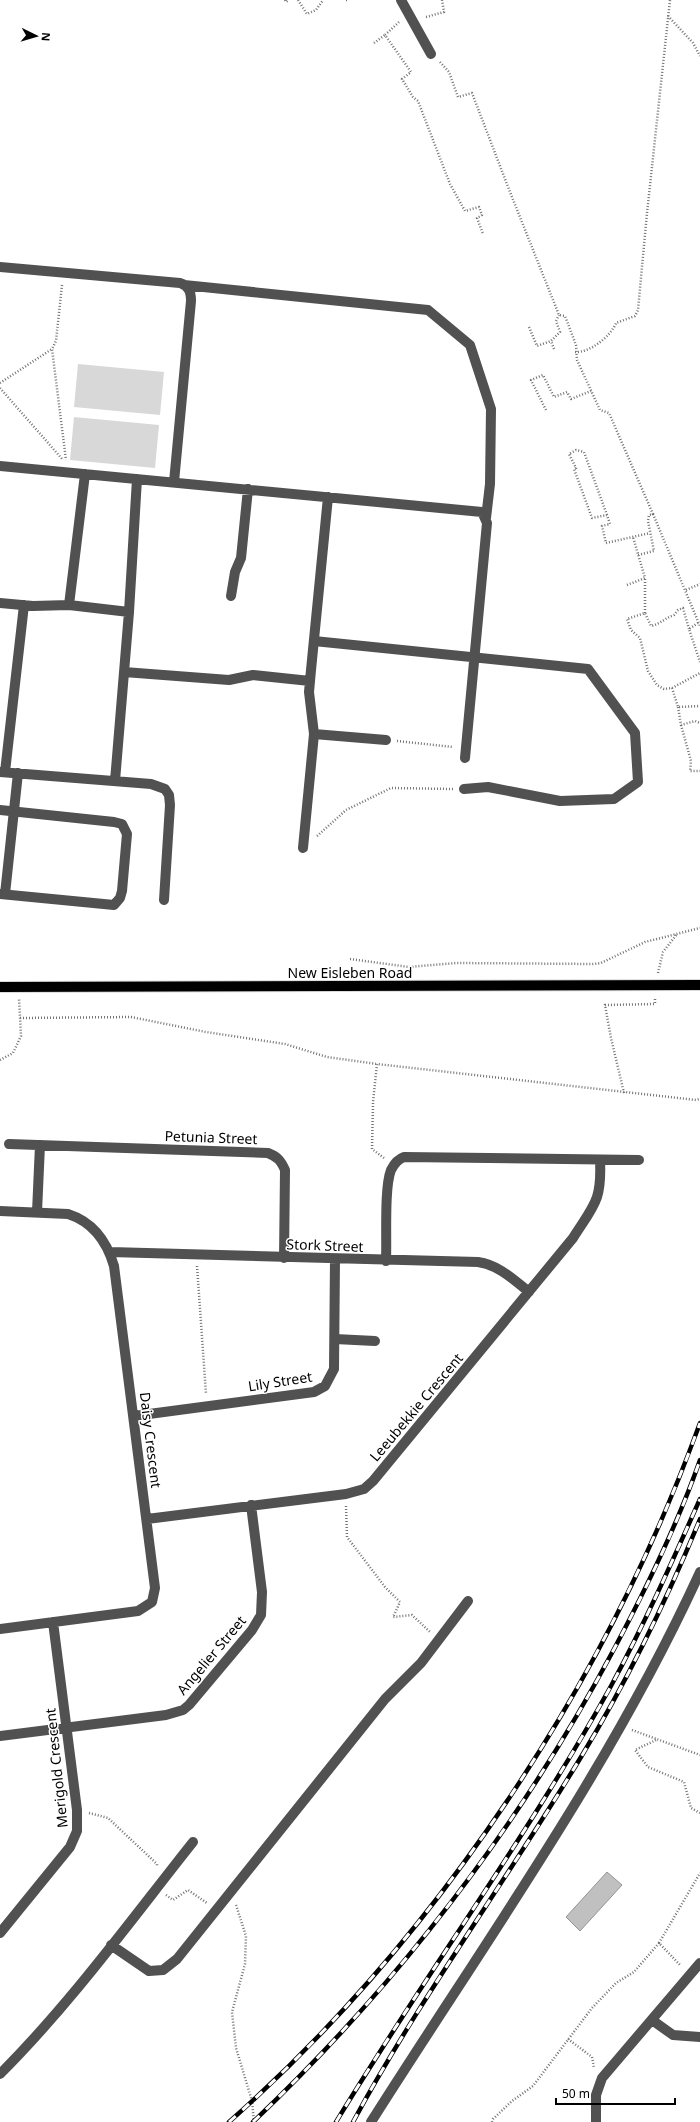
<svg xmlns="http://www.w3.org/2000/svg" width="700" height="2122" font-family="'Noto Sans',sans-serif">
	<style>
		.green { fill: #d8d8d8 }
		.building { fill: #c0c0c0; stroke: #959595 }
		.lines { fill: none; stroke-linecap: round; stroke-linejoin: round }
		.major-casing { stroke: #dbdbdb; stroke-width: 12 }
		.path { stroke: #737373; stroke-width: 2.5; stroke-dasharray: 1 2; stroke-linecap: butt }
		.minor { stroke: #515151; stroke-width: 10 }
		.major { stroke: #000; stroke-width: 10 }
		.rail-casing { stroke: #000; stroke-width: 4.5 }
		.rail { stroke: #fff; stroke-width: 3; stroke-dasharray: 9; stroke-linecap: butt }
		.labels { text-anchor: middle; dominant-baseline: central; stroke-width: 3; stroke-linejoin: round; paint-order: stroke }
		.street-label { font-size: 14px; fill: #000; stroke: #fff }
	</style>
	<rect width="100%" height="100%" fill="#fff"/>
	<!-- green -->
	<path class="green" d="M78 364 164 372 160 415 74 407Z
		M74 417 159 425 155 468 70 460Z"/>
	<!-- building -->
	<path class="building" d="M607 1872 622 1885 580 1931 566 1917Z"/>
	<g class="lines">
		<defs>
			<path id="major" d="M0 987 700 985"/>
		</defs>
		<!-- major casing -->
		<use href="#major" class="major-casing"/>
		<!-- path -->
		<path class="path" d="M285 0 286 2 289 0
			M298 0 307 14 316 10 323 0
			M346 0H347
			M668 16 693 43 700 56
			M426 17 444 12 442 0
			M399 22 385 35 411 72 402 79 413 97 418 101 450 184 465 211 479 207 482 215 477 218 483 234
			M374 43 385 35
			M440 62 449 72 458 97 472 93 510 192 559 315 565 316 576 345 577 360 600 410 609 413 653 514 649 515 648 521 654 551 638 555
			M62 285 56 341 52 349 66 460
			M529 327 537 346 551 341
			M554 349 551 341 560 332 556 321 559 315
			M575 352C590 353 611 336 616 323L635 316 638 310 647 213 670 0
			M0 383 52 349
			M0 388 63 460
			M546 410 531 380 543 375 554 397 567 392 571 399 591 391
			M653 514 700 626
			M607 515 584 452 576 450 569 454 576 468 574 469 592 518 607 515 610 524 602 526 606 543 650 533
			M627 585 645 578 633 537
			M686 590 700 584
			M645 613V578
			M698 623 689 629 700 662
			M689 629 683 608 678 610 674 615C665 618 660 624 651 626L645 613 627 619 631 630 640 638 648 671 657 685 664 689 672 688 678 707 700 706
			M672 688 700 673
			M678 707 681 725 695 721 700 723
			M681 725 691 761 690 771H700
			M397 741 453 747
			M317 836 346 810 391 788 453 789
			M350 959 409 967 456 963 594 964 601 963 645 942 700 928
			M658 973 663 952 677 934
			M20 1018 131 1017 206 1032 285 1044 327 1057 377 1064
			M0 1060 13 1053 21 1036 19 998
			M624 1093 611 1038 605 1005 655 1004V998
			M384 1158 372 1149 373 1102 377 1064 696 1100 700 1099
			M197 1266 206 1394
			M346 1506 347 1537 385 1587 400 1602 393 1617 412 1615 430 1632
			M632 1730 700 1755
			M656 1740 635 1750 648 1767 684 1782 691 1808 700 1813
			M89 1813 108 1818 157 1864V1867
			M166 1895 173 1900 188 1890 207 1903
			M236 1905 246 1936 245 1964 232 2012 236 2048 252 2101 254 2122
			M659 1943 700 1873
			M568 2039 592 2057 594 2068
			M492 2122 493 2119 512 2101 533 2086 592 2008 616 1983 634 1972 659 1943 681 1966"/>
		<!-- minor -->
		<path class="minor" d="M401 0 431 54
			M0 267 180 283C189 286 191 292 191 301L174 482
			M184 285 428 310 470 345 491 409 490 484 486 518
			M0 466 482 512 487 523 465 758
			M231 596 235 572 241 558 248 489
			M0 603 33 606 69 605 129 612
			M69 605 85 474
			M314 641 588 669 635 733 638 782 614 799 560 801 488 787 464 789
			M124 672 229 680 253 675 310 681
			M314 734 386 740
			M0 772 151 784 165 789 169 795 170 805 164 900
			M5 772 24 605
			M115 781 129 612 137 479
			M0 810 114 822 122 824 127 834 122 891 120 898 114 905 0 894
			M303 848 314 734 309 692 311 670 328 497
			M5 894 18 773
			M9 1144 268 1153C278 1157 281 1161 285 1170L284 1258
			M0 1211 68 1214C93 1222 107 1242 114 1266L155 1588 152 1602 138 1611 0 1629
			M37 1212 40 1145
			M110 1252 478 1262C499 1265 514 1280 529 1292
			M386 1261C387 1238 384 1188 391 1170 394 1164 398 1159 404 1157L639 1160
			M335 1339 375 1341
			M134 1416 314 1392 325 1386 334 1369 335 1259
			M147 1519 346 1494 364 1489 373 1481 573 1238C594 1205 602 1201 600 1160
			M0 1736 166 1715 183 1710 189 1705 252 1630 261 1615 262 1592 251 1505
			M0 1933 70 1847 77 1831V1810L53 1622
			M111 1945 149 1971 163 1970 177 1959 385 1699 421 1663 468 1601
			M652 2020 673 2035 700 2037
			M0 2074C71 2003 131 1920 193 1842
			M371 2122C485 1942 611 1767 700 1572
			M596 2122V2095L602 2078 700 1963"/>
		<!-- major -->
		<use href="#major" class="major"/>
		<defs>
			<path id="rail" d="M229 2122C436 1939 606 1683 700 1423
				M253 2122C397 1985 519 1827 613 1651 646 1589 677 1526 700 1460
				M336 2122C425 1975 528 1836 611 1686 644 1625 672 1562 700 1499
				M353 2122C421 1996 507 1880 581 1757 627 1681 666 1602 700 1519"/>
		</defs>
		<!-- rail casing -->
		<use href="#rail" class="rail-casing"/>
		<!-- rail -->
		<use href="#rail" class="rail"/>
	</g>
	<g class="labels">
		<!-- street labels -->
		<g class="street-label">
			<text x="350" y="972">New Eisleben Road</text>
			<text transform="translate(211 1137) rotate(2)">Petunia Street</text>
			<text transform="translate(325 1245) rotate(2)">Stork Street</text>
			<text transform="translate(280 1381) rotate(-9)">Lily Street</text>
			<text transform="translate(416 1407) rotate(-50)">Leeubekkie Crescent</text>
			<text transform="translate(151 1440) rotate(83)">Daisy Crescent</text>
			<text transform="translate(211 1655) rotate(-50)">Angelier Street</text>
			<text transform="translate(56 1768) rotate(-96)">Merigold Crescent</text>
		</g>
	</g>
	<!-- north arrow -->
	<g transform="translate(36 36) rotate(95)" stroke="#ffffff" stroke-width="3" paint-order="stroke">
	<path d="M0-3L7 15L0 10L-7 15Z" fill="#000000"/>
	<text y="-6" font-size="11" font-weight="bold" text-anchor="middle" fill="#000000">N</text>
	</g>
	<!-- scale -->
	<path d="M556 2098v6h119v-6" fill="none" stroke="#000000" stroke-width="2"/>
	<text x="562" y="2098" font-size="12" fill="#000000" stroke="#ffffff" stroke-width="3" paint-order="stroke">50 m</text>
</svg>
